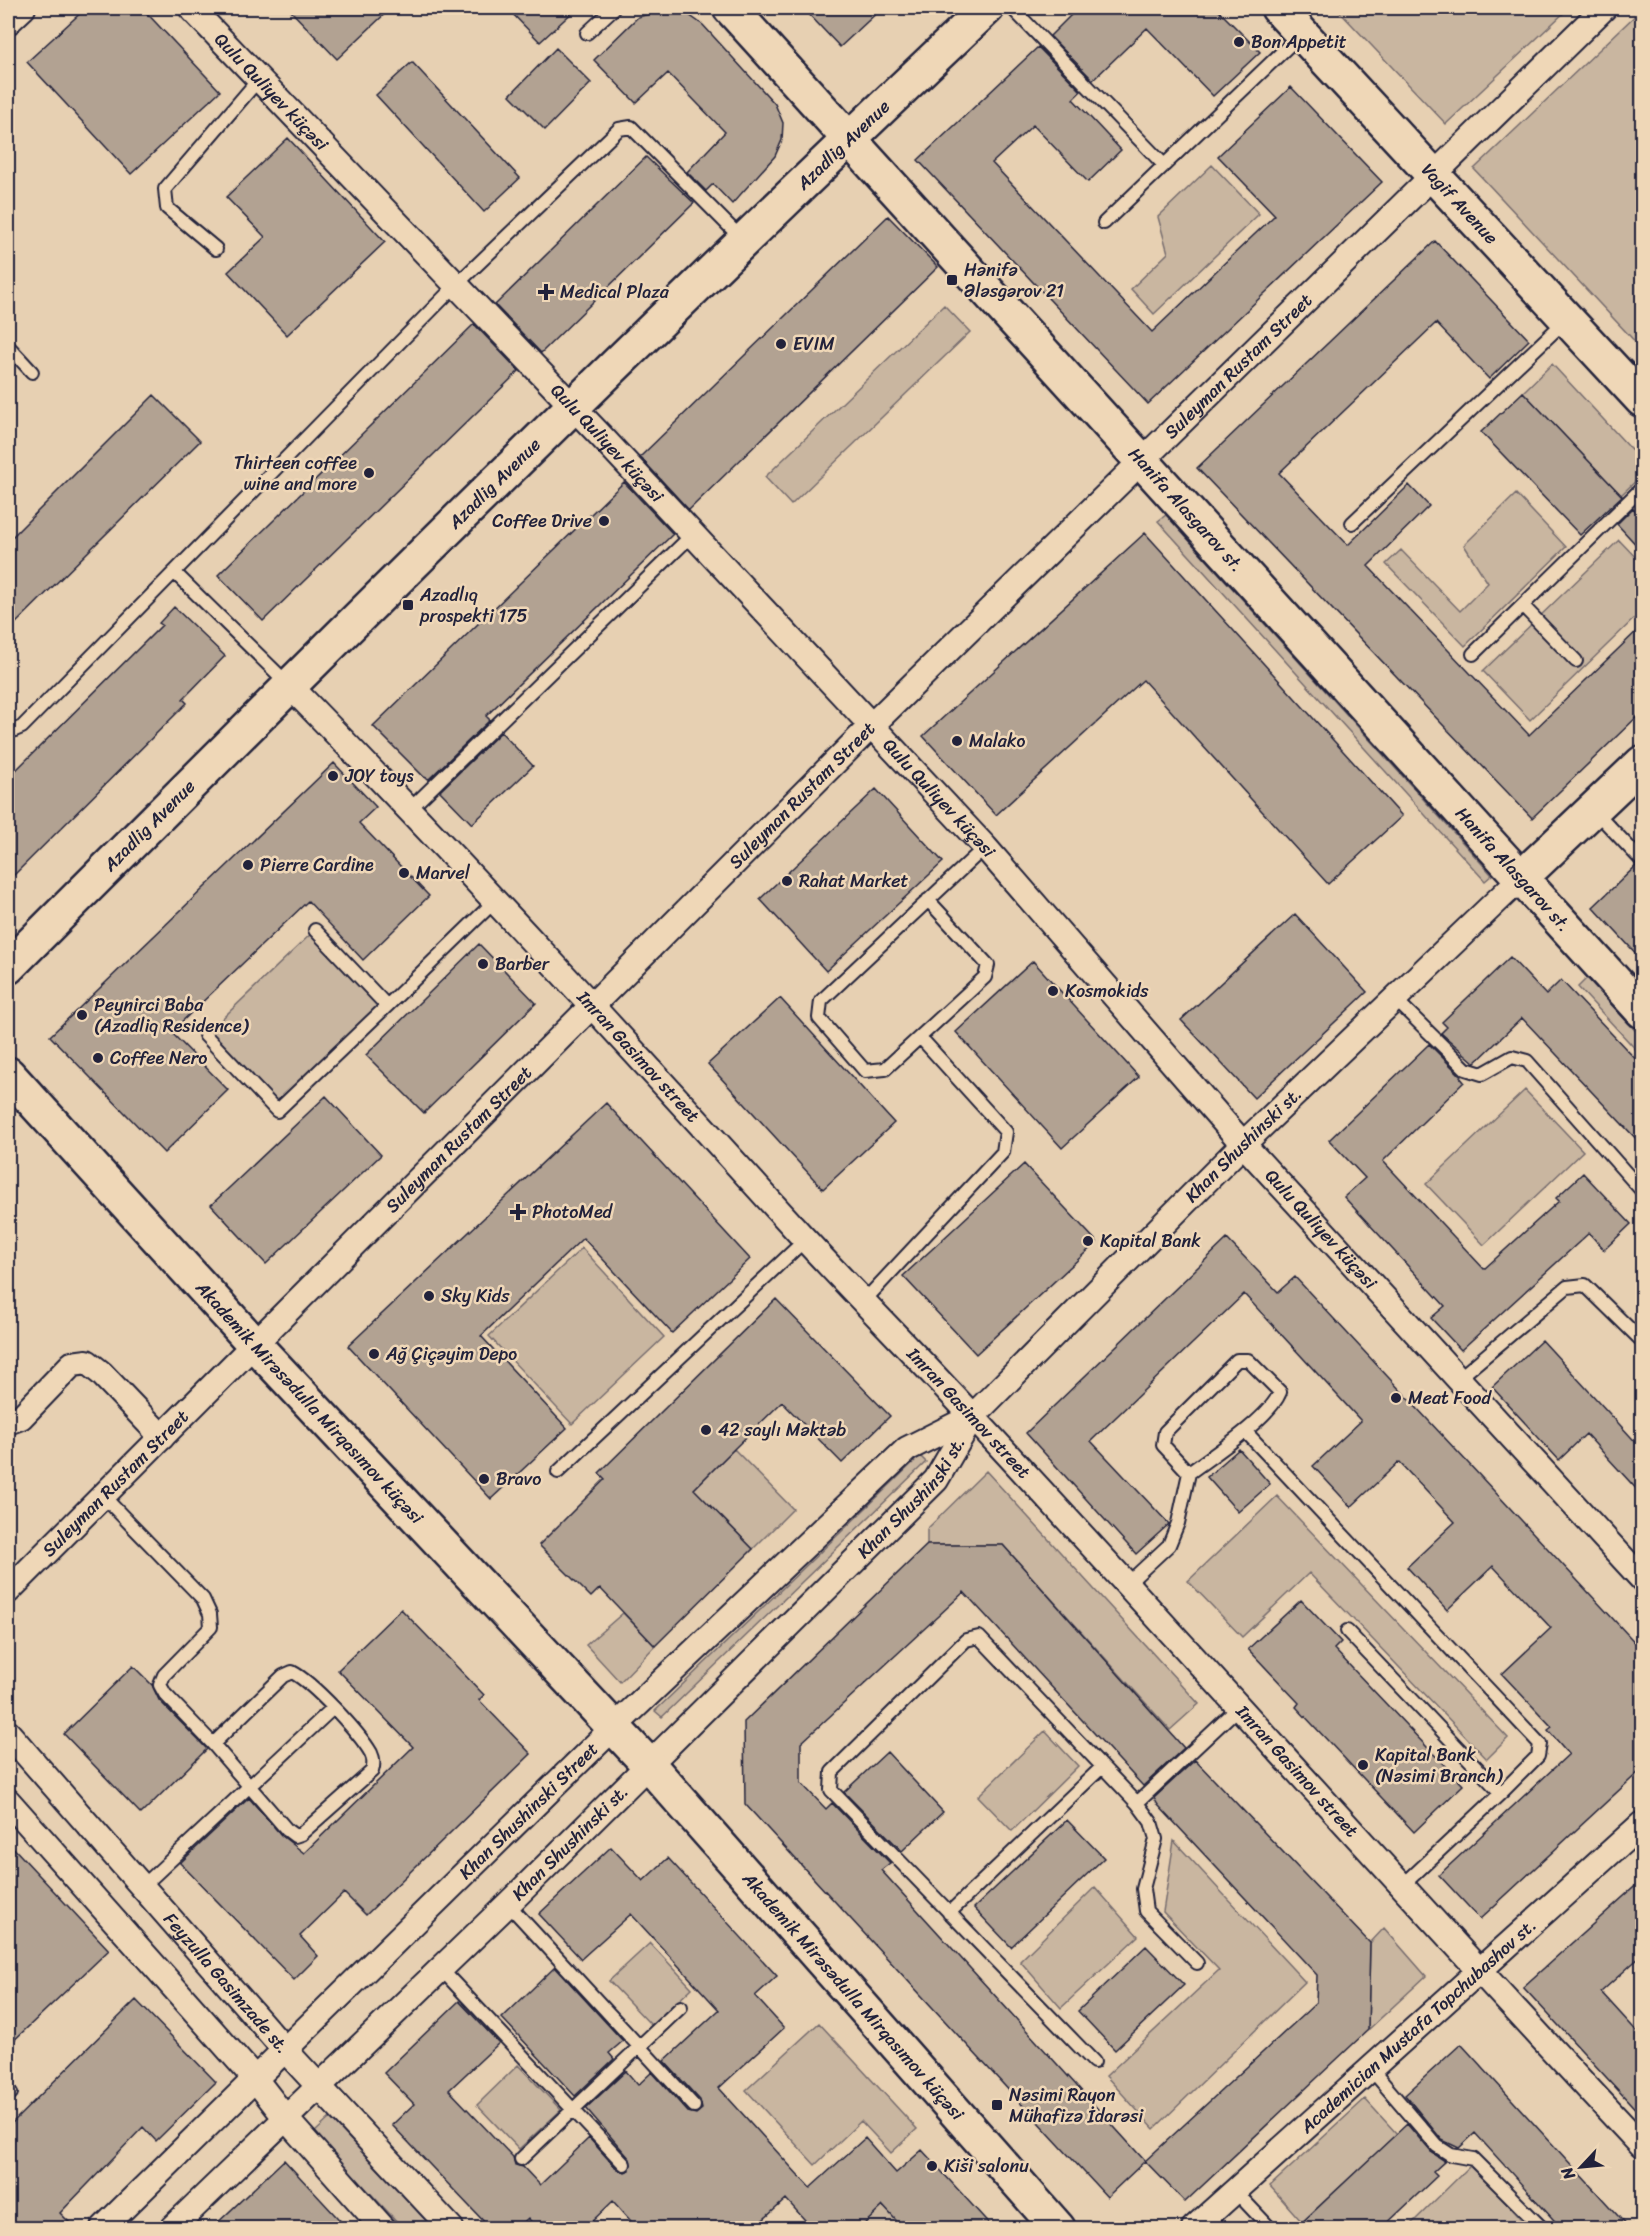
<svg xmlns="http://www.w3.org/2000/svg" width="1650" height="2236" font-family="Sriracha,sans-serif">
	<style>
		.green { fill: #c9b6a0; stroke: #766c6e; stroke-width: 1.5 }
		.building { fill: #b2a292; stroke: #22223b; stroke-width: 1.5 }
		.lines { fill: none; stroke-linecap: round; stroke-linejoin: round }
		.lane-casing { stroke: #22223b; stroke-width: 16 }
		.street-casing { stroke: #22223b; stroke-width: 28 }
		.secondary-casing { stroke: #22223b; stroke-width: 38 }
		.primary-casing { stroke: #22223b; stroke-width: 38 }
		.lane { stroke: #efd7b7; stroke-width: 12 }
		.street { stroke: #efd7b7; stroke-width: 24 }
		.secondary { stroke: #efd7b7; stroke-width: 33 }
		.primary { stroke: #efd7b7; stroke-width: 33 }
		.poi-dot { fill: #22223b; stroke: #efd7b7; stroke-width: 2 }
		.labels { text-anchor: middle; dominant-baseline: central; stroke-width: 5; stroke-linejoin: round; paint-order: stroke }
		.poi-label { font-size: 18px; fill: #22223b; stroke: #efd7b7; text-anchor: start }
		.street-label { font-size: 18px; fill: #22223b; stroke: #efd7b7 }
	</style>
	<rect width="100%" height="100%" fill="#e7d0b2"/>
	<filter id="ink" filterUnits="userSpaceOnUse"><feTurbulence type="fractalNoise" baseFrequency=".0167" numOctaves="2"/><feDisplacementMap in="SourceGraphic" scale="12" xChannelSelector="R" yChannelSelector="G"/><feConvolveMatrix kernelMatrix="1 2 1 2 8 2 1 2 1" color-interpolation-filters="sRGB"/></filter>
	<g filter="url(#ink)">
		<!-- green -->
		<path class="green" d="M1336 8H1569L1446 124Z
			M1642 9V349L1474 169Z
			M1212 165 1259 214 1154 314 1131 289 1168 253 1158 217Z
			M944 305 970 332 791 505 765 477Z
			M1552 364 1642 461V475L1621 495 1523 392Z
			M1516 494 1566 547 1465 646 1386 564 1401 550 1460 611 1488 583 1464 545Z
			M1166 515 1492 875 1485 881 1158 521Z
			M1619 540 1642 564V611L1530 720 1483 671Z
			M315 930 387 1006 277 1111 205 1035Z
			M1587 978 1642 1038V1056L1578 987Z
			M1525 1090 1583 1151 1484 1245 1426 1184Z
			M582 1248 664 1337 572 1424 489 1336Z
			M734 1449 793 1509 753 1549 721 1516 685 1498Z
			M920 1456 926 1462 662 1717 655 1711Z
			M986 1471 1199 1704 1170 1730 1003 1545H927V1529Z
			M1277 1496 1508 1738 1487 1759 1309 1573 1242 1637 1188 1581Z
			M623 1613 655 1646 620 1682 586 1645Z
			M1045 1731 1078 1766 1012 1831 978 1796Z
			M1174 1841 1305 1982 1154 2129 1106 2076 1219 1970 1163 1912Z
			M1095 1887 1138 1936 1061 2008 1020 1961Z
			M1384 1928 1426 1976 1368 2030 1370 1943Z
			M650 1943 692 1988 652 2026 609 1981Z
			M819 2023 917 2129 891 2153 861 2121 815 2165 746 2090Z
			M518 2065 561 2110 519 2149 477 2105Z
			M1365 2099 1397 2134 1302 2222 1270 2186Z
			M330 2118 433 2228H403L314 2133Z
			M1472 2164 1529 2228H1407Z
			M883 2206 904 2228H859Z"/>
		<!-- building -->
		<path class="building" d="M86 8H142L220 91 131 174 27 62Z
			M288 8H391L337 59Z
			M507 8H577L540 42Z
			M671 8 686 13 703 25 775 104 783 123 782 140 775 156 732 204 713 184 706 191 687 172 725 132 668 73 636 103 594 60 638 17Z
			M803 8H882L840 47Z
			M1078 8H1216L1260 52 1213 96 1147 28 1093 80 1050 36Z
			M1038 47 1081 91 1073 99 1121 150 1088 182 1033 125 992 163 1152 332 1275 215 1218 156 1291 87 1382 182 1148 404 918 160Z
			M556 48 591 83 545 130 510 95Z
			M412 62 520 178 484 212 376 95Z
			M288 138 385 242 287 335 228 272 265 237 226 197Z
			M646 157 694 203 541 353 495 305Z
			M888 216 938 267 689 510 640 457Z
			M1435 241 1529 340 1489 379 1436 323 1279 473 1348 545 1409 485 1429 506 1368 566 1529 735 1642 626V712L1532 818 1197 468Z
			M474 324 519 371 263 621 218 575Z
			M1523 392 1622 496 1580 535 1481 432Z
			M154 395 200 441 8 631V541Z
			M624 482 673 534 486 716 490 720 429 779 424 777 373 726Z
			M1633 508 1642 518V551L1617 524Z
			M1145 533 1402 816 1328 884 1143 680 996 815 923 736Z
			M174 607 225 656 183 699 187 703 8 881V778L162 625 159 623Z
			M501 732 533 766 472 824 440 791Z
			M334 763 376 807 359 823 429 896 363 960 308 901 171 1032 228 1090 164 1153 50 1036Z
			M876 789 943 862 826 971 760 899Z
			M1636 866 1642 869V960L1593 907Z
			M1295 914 1367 992 1254 1098 1181 1020Z
			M479 944 536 1003 424 1113 366 1055Z
			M1510 957 1546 995 1561 980 1642 1066V1145L1522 1018 1475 1063 1441 1033 1447 1027 1442 1022Z
			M1033 961 1139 1077 1062 1148 956 1032Z
			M780 998 894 1123 823 1189 708 1064Z
			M1429 1044 1461 1076 1460 1077 1464 1082 1383 1161 1484 1269 1559 1201 1556 1198 1583 1173 1631 1224 1604 1250 1589 1233 1461 1350 1431 1318 1445 1306 1344 1197 1365 1178 1329 1140Z
			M326 1096 381 1155 266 1264 211 1205Z
			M606 1103 750 1259 672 1333 583 1238 481 1336 567 1428 491 1499 348 1346Z
			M1024 1164 1097 1242 976 1354 903 1276Z
			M1227 1239 1278 1292 1295 1277 1642 1650V1769L1480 1919 1439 1875 1569 1754 1548 1730 1552 1727 1502 1674 1551 1628 1493 1566 1447 1610 1407 1567 1455 1522 1399 1462 1351 1507 1313 1466 1361 1421 1244 1294 1091 1441 1169 1524 1136 1554 1026 1433Z
			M776 1299 890 1416 842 1463 782 1402 734 1449 694 1489 753 1549 655 1646 600 1588 591 1597 539 1545 605 1479 599 1473Z
			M1542 1340 1642 1449V1495L1586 1434 1559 1460 1492 1387Z
			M1239 1449 1270 1484 1238 1512 1207 1477Z
			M927 1545H1003L1184 1748 1143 1786 964 1592 801 1743V1783L826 1809 832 1803 890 1863 881 1870 1145 2161 1107 2197 745 1804 744 1722Z
			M1301 1600 1341 1642 1334 1649 1463 1785 1414 1832 1296 1707 1299 1703 1248 1649Z
			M401 1609 484 1695 479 1700 531 1754 366 1915 344 1893 300 1936 318 1956 294 1980 180 1863 249 1798 281 1835 304 1853 413 1747 338 1670Z
			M133 1666 152 1685 159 1700 207 1749 141 1814 64 1734Z
			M887 1752 943 1812 902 1851 844 1792Z
			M1195 1760 1370 1943 1368 2030 1185 2202 1145 2161 1316 2003 1317 1975 1158 1805 1154 1798Z
			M1067 1820 1104 1858 1011 1947 974 1908Z
			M8 1842 109 1950 8 2046Z
			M611 1847 643 1881 668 1858 777 1976 755 1996 784 2028 719 2088 810 2188 865 2138 896 2173 922 2150 994 2229H904L883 2206 859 2229H813L786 2199 753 2229H638L613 2201 584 2229H538L528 2218 516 2229H491L392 2125 414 2104 384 2073 459 2001 499 2043 449 2090 513 2157 515 2165 523 2167 540 2185 589 2138 618 2170 625 2172 630 2170V2159L586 2108 626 2071 638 2085 652 2072 688 2112 696 2114 702 2109 700 2100 664 2061 719 2010 631 1914 581 1959 539 1914Z
			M1642 1880V1955L1601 1992 1642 2037V2116L1523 1987Z
			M1146 1946 1184 1985 1115 2050 1078 2011Z
			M555 1967 623 2041 609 2053 614 2059 575 2096 502 2018Z
			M136 2000 216 2082 156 2141 143 2127 60 2213 76 2229H8V2127Z
			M1461 2044 1630 2229H1562L1475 2133 1459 2148 1442 2140 1405 2095Z
			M1407 2124 1431 2152 1445 2161 1433 2172 1437 2176 1381 2229H1295Z
			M284 2160 348 2229H211Z"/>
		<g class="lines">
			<defs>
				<path id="lane" d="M1012 8 1164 165
					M587 33 614 8
					M1104 223 1301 34
					M216 249 167 208 165 189 259 79
					M8 346 32 372
					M1352 523 1566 320
					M174 572 289 685
					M1523 606 1576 661
					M1473 654 1642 488
					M8 733 22 727 456 285 619 129 631 127 742 239
					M410 809 693 534
					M1594 810 1642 861
					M928 900 988 965 985 977 885 1069 865 1071 819 1018 821 1001 985 847
					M1395 999 1466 1069 1482 1074 1512 1057 1527 1061 1642 1191
					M387 1006 495 901
					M205 1035 277 1111 387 1006 315 930
					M864 1301 1003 1152 1006 1132 920 1037
					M1237 1360H1248L1280 1392C1270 1418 1213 1455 1189 1473L1163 1445 1165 1432Z
					M1458 1379 1567 1287 1585 1285 1642 1341
					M1245 1431 1540 1744 1538 1756 1501 1793
					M558 1472 805 1240
					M103 1496 203 1599 210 1614 211 1627 164 1675 160 1685 165 1694 213 1744 287 1830 295 1836 301 1834 372 1771C374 1765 374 1759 371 1753 359 1732 312 1682 292 1672L283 1676 213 1744
					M1126 1585 1169 1545 1178 1523 1189 1473
					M1347 1631 1501 1793 1401 1887
					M1137 1803 1238 1708
					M142 1887 333 1708
					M508 1904 694 2106
					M949 1913 1102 1767
					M441 1969 624 2164
					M1094 2062 831 1790 832 1772 966 1640 979 1637 1137 1803 1151 1822 1156 1839 1143 1889 1146 1911 1197 1963
					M1370 2068 1437 2146 1451 2155 1473 2159 1542 2228
					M8 2089 11 2093
					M521 2159 681 2007
					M1235 2191 1270 2228"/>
				<g id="street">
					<path id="s1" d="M191 8 600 435 985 847 1243 1144 1642 1579"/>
					<path d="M8 22 23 8"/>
					<path id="s2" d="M289 685C464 864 632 1049 800 1234 857 1296 916 1355 972 1416 1197 1658 1416 1905 1642 2146"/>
					<path d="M8 1422 21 1417 72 1364 87 1362 101 1373 162 1437"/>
					<path id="s3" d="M8 1591 872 725 1604 8"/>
					<path id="s4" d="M8 1733 285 2050 451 2228"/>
					<path d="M8 1801 256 2080 287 2120 383 2228"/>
					<path id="s5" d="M103 2228 614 1727 907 1449 973 1416"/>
					<path id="s6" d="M172 2228 508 1904 936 1480 973 1416 1243 1144 1522 877"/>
					<path id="s7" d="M1194 2228 1642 1824"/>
				</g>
				<g id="secondary">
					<path id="s8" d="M730 8 1642 1011"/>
					<path d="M1522 877 1642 763"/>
					<path id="s9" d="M8 1074 255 1345 649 1765 1058 2228"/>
				</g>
				<g id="primary">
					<path id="s10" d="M1278 8 1642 400"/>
					<path id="s11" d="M8 967C330 644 655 322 987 8"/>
				</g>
			</defs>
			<!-- lane casing -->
			<use href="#lane" class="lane-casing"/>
			<!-- street casing -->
			<use href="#street" class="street-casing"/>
			<!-- secondary casing -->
			<use href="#secondary" class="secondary-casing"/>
			<!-- primary casing -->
			<use href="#primary" class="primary-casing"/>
			<!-- lane -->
			<use href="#lane" class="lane"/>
			<!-- street -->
			<use href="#street" class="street"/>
			<!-- secondary -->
			<use href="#secondary" class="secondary"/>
			<!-- primary -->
			<use href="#primary" class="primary"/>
		</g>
	</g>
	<!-- markers -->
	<g class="poi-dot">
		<circle cx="1239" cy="42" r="6"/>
		<rect x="946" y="274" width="12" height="12" rx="3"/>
		<path d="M543 283h6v6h6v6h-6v6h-6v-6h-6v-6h6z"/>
		<circle cx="781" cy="344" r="6"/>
		<circle cx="369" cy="473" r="6"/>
		<circle cx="604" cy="521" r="6"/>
		<rect x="402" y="599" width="12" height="12" rx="3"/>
		<circle cx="957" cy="741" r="6"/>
		<circle cx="333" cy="776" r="6"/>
		<circle cx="248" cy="865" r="6"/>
		<circle cx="404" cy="873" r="6"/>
		<circle cx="787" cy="881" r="6"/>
		<circle cx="483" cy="964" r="6"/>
		<circle cx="1053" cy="991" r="6"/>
		<circle cx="82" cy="1015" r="6"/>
		<circle cx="98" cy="1058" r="6"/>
		<path d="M515 1203h6v6h6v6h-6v6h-6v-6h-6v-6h6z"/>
		<circle cx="1088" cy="1241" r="6"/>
		<circle cx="429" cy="1296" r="6"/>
		<circle cx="374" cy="1354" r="6"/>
		<circle cx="1396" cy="1398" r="6"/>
		<circle cx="706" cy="1430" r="6"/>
		<circle cx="484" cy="1479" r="6"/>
		<circle cx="1363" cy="1765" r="6"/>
		<rect x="991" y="2099" width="12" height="12" rx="3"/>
		<circle cx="932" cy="2166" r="6"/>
	</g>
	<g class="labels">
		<!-- poi labels -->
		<g class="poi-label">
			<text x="1251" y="42">Bon Appetit</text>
			<text x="964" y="270">Hənifə<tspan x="964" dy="21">Ələsgərov 21</tspan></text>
			<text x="560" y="292">Medical Plaza</text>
			<text x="793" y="344">EVIM</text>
			<text x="357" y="463" text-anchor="end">Thirteen coffee<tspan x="357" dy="21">wine and more</tspan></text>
			<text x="592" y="521" text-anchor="end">Coffee Drive</text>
			<text x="420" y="595">Azadlıq<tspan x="420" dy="21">prospekti 175</tspan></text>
			<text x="969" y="741">Malako</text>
			<text x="345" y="776">JOY toys</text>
			<text x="260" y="865">Pierre Cardine</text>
			<text x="416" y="873">Marvel</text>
			<text x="799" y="881">Rahat Market</text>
			<text x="495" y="964">Barber</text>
			<text x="1065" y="991">Kosmokids</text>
			<text x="94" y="1005">Peynirci Baba<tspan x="94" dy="21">(Azadliq Residence)</tspan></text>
			<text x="110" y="1058">Coffee Nero</text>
			<text x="532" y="1212">PhotoMed</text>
			<text x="1100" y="1241">Kapital Bank</text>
			<text x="441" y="1296">Sky Kids</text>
			<text x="386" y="1354">Ağ Çiçəyim Depo</text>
			<text x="1408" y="1398">Meat Food</text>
			<text x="718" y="1430">42 saylı Məktəb</text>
			<text x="496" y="1479">Bravo</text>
			<text x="1375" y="1755">Kapital Bank<tspan x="1375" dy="21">(Nəsimi Branch)</tspan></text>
			<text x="1009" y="2095">Nəsimi Rayon<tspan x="1009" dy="21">Mühafizə İdarəsi</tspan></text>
			<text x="944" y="2166">Kiši salonu</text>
		</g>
		<!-- street labels -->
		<g class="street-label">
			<text stroke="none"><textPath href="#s1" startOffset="116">Qulu Quliyev küçəsi</textPath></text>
			<text stroke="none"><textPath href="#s11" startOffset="1172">Azadlig Avenue</textPath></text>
			<text stroke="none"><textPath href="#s10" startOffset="267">Vagif Avenue</textPath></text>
			<text stroke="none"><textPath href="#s3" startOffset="1736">Suleyman Rustam Street</textPath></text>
			<text stroke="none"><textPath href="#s1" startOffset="602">Qulu Quliyev küçəsi</textPath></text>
			<text stroke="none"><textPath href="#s11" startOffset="686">Azadlig Avenue</textPath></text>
			<text stroke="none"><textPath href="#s8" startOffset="678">Hanifa Alasgarov st.</textPath></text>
			<text stroke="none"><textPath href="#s3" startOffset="1124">Suleyman Rustam Street</textPath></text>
			<text stroke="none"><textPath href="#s1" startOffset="1088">Qulu Quliyev küçəsi</textPath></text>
			<text stroke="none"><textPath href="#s11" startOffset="200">Azadlig Avenue</textPath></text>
			<text stroke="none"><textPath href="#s8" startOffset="1164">Hanifa Alasgarov st.</textPath></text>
			<text stroke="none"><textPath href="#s2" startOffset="510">Imran Gasimov street</textPath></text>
			<text stroke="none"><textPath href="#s3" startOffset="638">Suleyman Rustam Street</textPath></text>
			<text stroke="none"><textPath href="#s6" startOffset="1526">Khan Shushinski st.</textPath></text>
			<text stroke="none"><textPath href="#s1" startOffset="1664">Qulu Quliyev küçəsi</textPath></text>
			<text stroke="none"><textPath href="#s9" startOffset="446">Akademik Mirəsədulla Mirqasımov küçəsi</textPath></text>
			<text stroke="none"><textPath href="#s2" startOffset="996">Imran Gasimov street</textPath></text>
			<text stroke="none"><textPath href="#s3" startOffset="152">Suleyman Rustam Street</textPath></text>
			<text stroke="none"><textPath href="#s6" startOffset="1040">Khan Shushinski st.</textPath></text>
			<text stroke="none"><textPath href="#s2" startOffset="1482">Imran Gasimov street</textPath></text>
			<text stroke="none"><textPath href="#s5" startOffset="596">Khan Shushinski Street</textPath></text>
			<text stroke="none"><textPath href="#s6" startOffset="554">Khan Shushinski st.</textPath></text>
			<text stroke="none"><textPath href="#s4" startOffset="332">Feyzulla Gasimzade st.</textPath></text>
			<text stroke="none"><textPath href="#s9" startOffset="1251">Akademik Mirəsədulla Mirqasımov küçəsi</textPath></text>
			<text stroke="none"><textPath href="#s7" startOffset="302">Academician Mustafa Topchubashov st.</textPath></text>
		</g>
	</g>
	<!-- margin -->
	<rect width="1650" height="2236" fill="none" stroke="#efd7b7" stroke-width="30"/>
	<rect x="15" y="15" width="1620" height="2206" fill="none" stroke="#22223b" stroke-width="2" filter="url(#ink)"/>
	<!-- north arrow -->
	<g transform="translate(1581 2167) rotate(244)" stroke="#efd7b7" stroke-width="4.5" paint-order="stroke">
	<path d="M0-4.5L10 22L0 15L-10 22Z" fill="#22223b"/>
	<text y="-9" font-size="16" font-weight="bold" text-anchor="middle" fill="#22223b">N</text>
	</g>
</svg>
